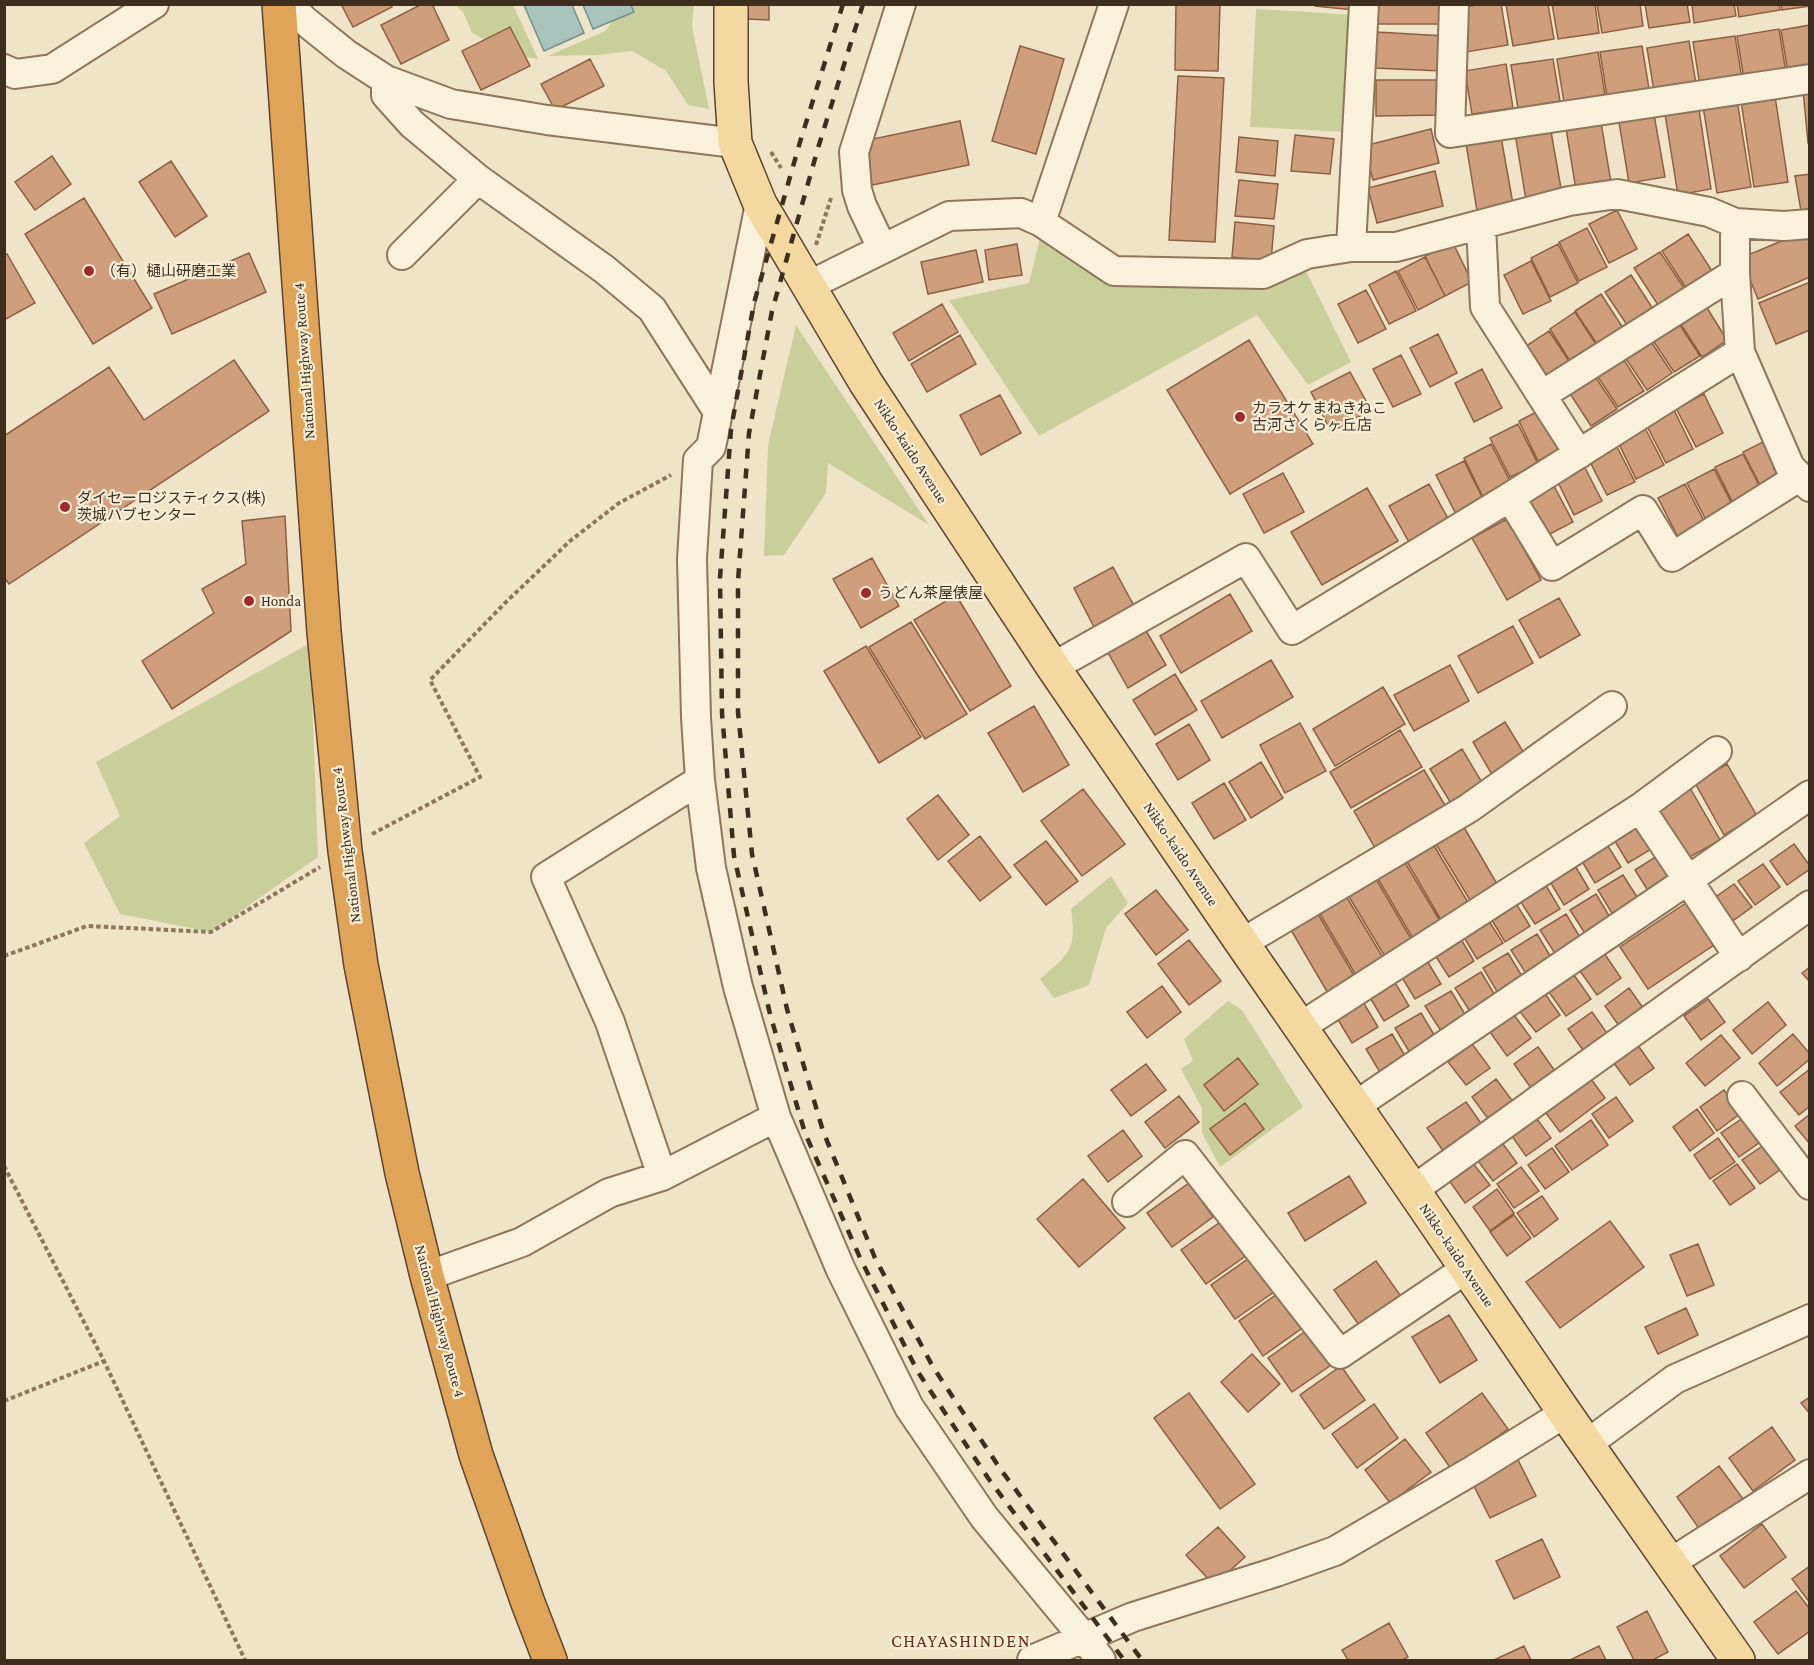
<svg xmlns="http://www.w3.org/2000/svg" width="1814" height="1665" font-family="'Crimson Pro','Noto Sans JP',serif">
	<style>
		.green { fill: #c9cf9b }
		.water { fill: #a9c4bc; stroke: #6f938a; stroke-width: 1.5 }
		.building { fill: #cf9f7d; stroke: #8d5f41; stroke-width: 1.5 }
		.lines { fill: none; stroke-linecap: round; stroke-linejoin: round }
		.minor-casing { stroke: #8d765c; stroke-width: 32 }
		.major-casing { stroke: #5b4430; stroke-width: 36 }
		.highway-casing { stroke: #5b4430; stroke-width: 36 }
		.path { stroke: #8d765c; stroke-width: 4; stroke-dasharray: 4.5 3; stroke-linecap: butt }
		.minor { stroke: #faf1dc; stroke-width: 28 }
		.major { stroke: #f3d9a0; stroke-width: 33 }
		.highway { stroke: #e0a458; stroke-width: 33 }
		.rail { stroke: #3d2e20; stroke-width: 4.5; stroke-dasharray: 10 10; stroke-linecap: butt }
		.poi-dot { fill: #9e2a2b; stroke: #f7eed8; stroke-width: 2 }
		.labels { text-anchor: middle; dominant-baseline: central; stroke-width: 4.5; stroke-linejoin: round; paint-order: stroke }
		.poi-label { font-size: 15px; fill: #3d2e20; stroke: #f7eed8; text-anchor: start }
		.street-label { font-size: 15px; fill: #3d2e20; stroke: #f7eed8 }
		.quarter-label { font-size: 18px; letter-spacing: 1.5px; fill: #6b2e1e; stroke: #f7eed8 }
	</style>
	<rect width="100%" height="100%" fill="#f0e4c8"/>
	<!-- green -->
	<path class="green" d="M455 5H513L538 59 516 55 472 33 463 12Z
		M626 5H694L692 26 709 109 688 105 666 71 632 51 598 55 548 56 605 31Z
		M1256 9 1355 15 1348 132 1250 127Z
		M1040 238 1120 285 1259 288 1306 271 1351 362 1308 385 1257 315 1039 436 949 300 1029 283Z
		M796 325 929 525 828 463 826 493 784 555 764 556 768 445Z
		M310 643 318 857 211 932 120 914 84 843 120 816 96 762Z
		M1111 876 1128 903 1106 928 1089 985 1054 998 1040 979C1069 954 1077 950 1071 909Z
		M1228 1001 1242 1010 1303 1107 1220 1167 1202 1133V1108L1181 1069 1193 1061 1184 1039Z"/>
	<!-- water -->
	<path class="water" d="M524 5H572L584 33 544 51Z
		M583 5H631L634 12 593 29Z"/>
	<!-- building -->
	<path class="building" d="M341 4H391L392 7 353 27Z
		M422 4H432L449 40 401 64 381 25Z
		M736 4H769V20L745 19Z
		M1176 4H1220L1218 71 1175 70Z
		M1315 4H1355L1354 10 1315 6Z
		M1376 4H1444V24H1376Z
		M1483 4H1501L1508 45 1466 52 1459 8Z
		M1506 4H1548L1554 39 1513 46Z
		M1552 4H1595L1599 33 1558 39Z
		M1597 4H1640L1643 26 1602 33Z
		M1645 4H1687L1690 22 1649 28Z
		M1692 4H1734L1736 16 1694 23Z
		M1737 4H1779L1780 10 1739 17Z
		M1781 4H1810V6L1782 10Z
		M1810 25V69L1788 73 1781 30Z
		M510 27 530 66 481 90 462 51Z
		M1779 29 1786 73 1744 79 1737 36Z
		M1376 32 1445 36 1442 71 1374 68Z
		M1735 36 1742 79 1700 86 1693 42Z
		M1689 41 1696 84 1654 91 1647 48Z
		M1020 46 1064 59 1036 154 992 141Z
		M1642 46 1649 89 1607 96 1600 52Z
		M1598 52 1605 95 1564 102 1557 59Z
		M590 59 604 86 555 110 541 84Z
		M1553 59 1560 101 1518 108 1511 65Z
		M1506 64 1513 108 1472 114 1465 71Z
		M1178 76 1224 78 1215 242 1169 240Z
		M1376 80H1444V115L1376 116Z
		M1810 89V143H1808L1803 90Z
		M1775 96 1788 182 1754 187 1741 101Z
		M1737 100 1751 187 1717 193 1703 106Z
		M1698 103 1711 189 1678 195 1664 108Z
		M1653 109 1665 177 1629 183 1618 116Z
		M1600 116 1611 183 1576 190 1565 122Z
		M960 121 969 165 872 185 863 141Z
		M1550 126 1562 194 1526 200 1515 133Z
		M1431 129 1439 163 1373 180 1364 146Z
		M1295 135 1334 139 1330 174 1291 171Z
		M1239 137 1278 141 1275 176 1236 172Z
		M1501 137 1513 204 1477 211 1466 143Z
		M52 156 71 184 35 210 15 182Z
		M171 161 207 216 175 237 139 182Z
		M1435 171 1443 206 1377 223 1368 188Z
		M1810 174V210L1801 211 1795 176Z
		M1239 180 1278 184 1274 219 1235 216Z
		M84 198 152 308 93 344 25 234Z
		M1617 210 1637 249 1609 263 1589 224Z
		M1235 222 1274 226 1271 261 1232 257Z
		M1587 228 1607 267 1579 281 1559 242Z
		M1810 229V277L1758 299 1741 258Z
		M1688 234 1712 271 1686 288 1662 251Z
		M1453 243 1472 282 1445 296 1425 256Z
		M1017 244 1022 275 989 280 985 250Z
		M1558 244 1578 283 1550 297 1531 258Z
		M976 250 983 282 928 294 921 262Z
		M1660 252 1684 288 1658 305 1634 268Z
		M249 253 266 292 172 334 154 294Z
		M7 254 35 303 4 320V255Z
		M1425 257 1445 296 1418 310 1398 271Z
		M1531 261 1551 301 1523 314 1504 275Z
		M1396 271 1416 311 1389 324 1369 285Z
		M1631 275 1655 312 1629 328 1605 292Z
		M1810 282V330L1776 344 1759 303Z
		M1366 290 1386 329 1358 343 1338 304Z
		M1601 294 1625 331 1599 347 1575 311Z
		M1704 303 1727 340 1702 357 1678 320Z
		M942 304 958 332 909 361 893 333Z
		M1575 312 1599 349 1573 366 1550 329Z
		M1676 319 1700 356 1674 372 1650 336Z
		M1549 331 1573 367 1547 384 1523 348Z
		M1438 334 1457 373 1430 387 1410 348Z
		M960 335 976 364 927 392 911 364Z
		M1648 337 1672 373 1647 390 1622 353Z
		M1249 340 1313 444 1230 494 1167 390Z
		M1620 354 1644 391 1618 407 1594 371Z
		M1401 355 1421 394 1393 407 1373 369Z
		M234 360 269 411 9 584 4 577V436L109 367 144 420Z
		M1482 369 1502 408 1474 422 1455 383Z
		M1350 372 1371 410 1331 432 1311 392Z
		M1592 372 1617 409 1591 426 1567 389Z
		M1704 394 1723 433 1696 447 1676 408Z
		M1000 395 1021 433 981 455 960 415Z
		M1546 407 1566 447 1538 461 1519 421Z
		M1674 410 1693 449 1666 463 1646 424Z
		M1518 424 1538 464 1510 477 1490 438Z
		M1644 426 1664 465 1636 479 1617 440Z
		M1771 438 1790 477 1763 491 1743 452Z
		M1615 443 1635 482 1607 495 1587 456Z
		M1491 444 1511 483 1483 497 1464 458Z
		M1743 454 1763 493 1735 507 1715 467Z
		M1464 461 1484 501 1456 514 1436 475Z
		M1582 462 1602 501 1574 515 1555 476Z
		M1714 469 1734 508 1707 522 1687 483Z
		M1283 473 1304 512 1264 533 1243 494Z
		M1429 484 1450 522 1410 544 1389 506Z
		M1553 484 1573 522 1546 536 1526 497Z
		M1685 484 1705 523 1678 537 1658 498Z
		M1367 488 1398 541 1322 585 1291 532Z
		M285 516 291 631 172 709 142 661 214 613 202 589 246 564 242 521Z
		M1507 519 1541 580 1507 600 1472 538Z
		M872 558 899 606 861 628 833 579Z
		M1113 567 1134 606 1094 627 1074 588Z
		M1230 594 1252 631 1181 673 1160 636Z
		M956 595 1011 686 970 711 914 620Z
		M1559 598 1580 635 1540 658 1519 620Z
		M911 622 967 714 925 739 869 647Z
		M1513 626 1533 663 1478 693 1458 656Z
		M1145 629 1166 665 1128 688 1107 651Z
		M866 646 921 737 879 763 824 671Z
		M1271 660 1293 697 1222 738 1201 701Z
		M1450 665 1469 701 1414 731 1394 695Z
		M1175 674 1197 710 1155 735 1133 700Z
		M1383 687 1405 724 1335 766 1313 729Z
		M1034 706 1069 765 1023 792 988 733Z
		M1505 722 1527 758 1494 778 1473 742Z
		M1300 723 1326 771 1285 793 1260 745Z
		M1189 724 1210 760 1178 780 1156 744Z
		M1400 730 1422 767 1351 808 1330 772Z
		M1462 749 1484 786 1452 805 1430 769Z
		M1261 762 1283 798 1251 818 1229 782Z
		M1727 764 1757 816 1724 835 1695 783Z
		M1424 770 1446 807 1375 848 1354 811Z
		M1224 783 1246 820 1214 839 1192 803Z
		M1690 788 1720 840 1688 858 1657 807Z
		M1083 789 1125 844 1082 876 1041 821Z
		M938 795 969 835 938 860 907 819Z
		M1639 823 1653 848 1628 863 1613 838Z
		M1462 824 1500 889 1473 905 1434 841Z
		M980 836 1011 877 980 901 948 861Z
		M1046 841 1078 881 1046 905 1014 865Z
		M1606 843 1621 867 1595 883 1580 858Z
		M1433 844 1472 909 1444 925 1406 860Z
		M1794 844 1810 866V869L1787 885 1770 861Z
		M1660 854 1675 879 1650 894 1635 870Z
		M1404 861 1443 926 1415 942 1377 877Z
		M1574 864 1589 889 1564 905 1549 880Z
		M1763 864 1780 887 1755 905 1738 881Z
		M1623 875 1639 900 1613 915 1598 890Z
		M1376 879 1414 944 1387 960 1348 895Z
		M1545 884 1560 909 1535 924 1519 899Z
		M1734 884 1752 907 1727 925 1710 901Z
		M1156 890 1188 930 1156 955 1125 914Z
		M1596 894 1611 919 1586 935 1570 910Z
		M1346 896 1385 961 1357 977 1319 912Z
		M1515 902 1530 926 1505 942 1490 917Z
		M1686 903 1714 945 1648 989 1620 947Z
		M1318 914 1356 979 1329 995 1291 930Z
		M1566 914 1581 939 1556 955 1540 930Z
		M1487 918 1503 943 1477 959 1462 934Z
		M1537 934 1552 959 1527 975 1511 950Z
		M1459 936 1474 961 1449 977 1433 952Z
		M1189 940 1221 981 1189 1005 1158 964Z
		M1508 953 1523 978 1498 993 1483 968Z
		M1604 953 1621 978 1597 995 1580 971Z
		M1426 959 1441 984 1415 999 1400 974Z
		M1810 967V982L1802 973Z
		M1481 972 1496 997 1471 1013 1455 988Z
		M1574 975 1591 999 1566 1016 1549 992Z
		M1394 981 1409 1006 1384 1021 1369 996Z
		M1162 986 1181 1012 1147 1038 1127 1012Z
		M1629 988 1646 1012 1622 1030 1605 1006Z
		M1451 991 1466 1016 1441 1031 1425 1006Z
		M1543 991 1560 1015 1536 1032 1518 1009Z
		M1708 999 1725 1022 1701 1040 1684 1016Z
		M1363 1002 1378 1027 1352 1043 1337 1018Z
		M1768 1002 1786 1025 1752 1054 1733 1030Z
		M1592 1012 1609 1036 1585 1053 1568 1029Z
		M1421 1013 1436 1038 1410 1053 1395 1028Z
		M1514 1015 1531 1038 1507 1056 1490 1032Z
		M1392 1034 1407 1059 1381 1074 1366 1049Z
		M1793 1034 1810 1054V1059L1777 1086 1759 1063Z
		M1721 1035 1740 1058 1705 1086 1686 1063Z
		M1472 1044 1490 1068 1466 1085 1448 1062Z
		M1637 1044 1654 1068 1630 1085 1613 1062Z
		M1538 1047 1555 1071 1531 1088 1514 1064Z
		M1238 1058 1258 1084 1224 1111 1204 1085Z
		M1146 1064 1166 1090 1131 1116 1111 1090Z
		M1810 1069V1106L1799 1115 1780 1092Z
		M1588 1075 1605 1098 1560 1132 1543 1109Z
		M1496 1079 1514 1103 1489 1120 1472 1097Z
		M1724 1090 1741 1113 1717 1131 1700 1107Z
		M1179 1096 1199 1122 1165 1148 1145 1122Z
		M1616 1097 1633 1121 1609 1138 1592 1114Z
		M1466 1102 1483 1126 1444 1152 1427 1128Z
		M1245 1103 1264 1129 1230 1155 1210 1129Z
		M1697 1109 1714 1133 1690 1151 1673 1127Z
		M1810 1114V1144L1795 1126Z
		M1534 1115 1551 1138 1526 1156 1509 1132Z
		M1746 1116 1763 1140 1739 1157 1721 1133Z
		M1591 1120 1608 1145 1572 1170 1555 1146Z
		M1123 1130 1142 1156 1108 1182 1088 1156Z
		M1718 1138 1735 1162 1710 1179 1694 1155Z
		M1500 1140 1517 1163 1493 1181 1475 1157Z
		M1767 1143 1784 1167 1760 1184 1742 1160Z
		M1552 1148 1569 1172 1545 1189 1528 1165Z
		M1472 1162 1490 1185 1465 1203 1448 1179Z
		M1737 1164 1755 1188 1730 1205 1713 1181Z
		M1521 1167 1539 1191 1514 1208 1497 1184Z
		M1349 1176 1366 1203 1305 1241 1288 1213Z
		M1083 1179 1125 1228 1079 1267 1037 1219Z
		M1189 1183 1213 1217 1172 1247 1147 1213Z
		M1497 1189 1514 1213 1490 1231 1473 1207Z
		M1542 1196 1558 1219 1534 1237 1517 1213Z
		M1514 1215 1531 1238 1507 1256 1490 1232Z
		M1223 1220 1247 1255 1206 1284 1181 1250Z
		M1610 1221 1644 1267 1560 1328 1526 1282Z
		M1698 1244 1714 1285 1687 1296 1670 1255Z
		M1252 1256 1277 1290 1235 1319 1211 1285Z
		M1376 1261 1400 1295 1359 1325 1334 1290Z
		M1280 1292 1305 1326 1263 1356 1239 1321Z
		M1686 1308 1698 1335 1658 1354 1645 1327Z
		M1449 1315 1477 1360 1440 1383 1412 1337Z
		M1310 1328 1334 1363 1292 1392 1268 1358Z
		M1252 1354 1280 1384 1248 1412 1221 1382Z
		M1341 1366 1365 1400 1324 1429 1300 1395Z
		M1189 1393 1255 1484 1220 1509 1154 1418Z
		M1482 1393 1508 1429 1451 1469 1426 1433Z
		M1810 1397V1414L1801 1403Z
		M1374 1404 1398 1438 1357 1468 1332 1434Z
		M1772 1427 1795 1460 1753 1491 1729 1458Z
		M1405 1439 1431 1472 1390 1503 1365 1470Z
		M1517 1458 1536 1496 1490 1518 1471 1480Z
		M1719 1466 1743 1499 1700 1530 1677 1497Z
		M1762 1524 1786 1557 1744 1588 1720 1556Z
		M1218 1527 1245 1557 1214 1585 1186 1555Z
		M1542 1539 1560 1577 1514 1599 1496 1561Z
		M1810 1566V1603L1792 1579Z
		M1796 1591 1810 1609V1631L1778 1654 1754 1622Z
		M1647 1611 1668 1652 1653 1660H1634L1617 1627Z
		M1389 1623 1408 1657 1402 1660H1348L1342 1650Z
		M1524 1646 1531 1660H1494Z
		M1599 1646 1606 1660H1570Z"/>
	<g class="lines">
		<defs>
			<path id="minor" d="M288 4 305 21 346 54 386 80 451 104 547 120 735 143
				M1454 4 1450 133 1810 79
				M4 69 15 74 52 69 154 4
				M386 80V95L412 124 478 179 604 269 652 309 718 412
				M1041 222 1114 4
				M1735 223V273L1740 352 1790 467 1810 487
				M1481 225 1485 307 1579 454
				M1351 247 1364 4
				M882 248 862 206 857 190 854 152 901 4
				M402 255 478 179
				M808 286 949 216 1021 213 1041 222 1114 271 1263 274 1307 254 1351 247H1396L1569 201 1617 194 1709 212 1735 223 1784 226 1810 224
				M1542 395 1735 273
				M1510 497 1552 566 1643 510 1672 557 1799 477
				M1053 667 1246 558 1292 630 1510 497 1740 352
				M1640 808 1739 957
				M1242 943 1469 808 1612 706
				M1300 1027 1640 808 1717 751
				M1742 1096 1810 1185
				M1355 1106 1688 880 1810 795
				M776 1117 841 1270 909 1407 984 1517 1084 1638 1101 1660
				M662 1176 610 1022 546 877 700 780
				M1413 1190 1810 905
				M1127 1202 1185 1155 1340 1354 1466 1269
				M427 1276 522 1242 609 1193 662 1176 776 1117 738 987 711 868 700 780 696 717 692 559 698 460 711 447 760 204
				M1587 1444 1675 1379 1810 1319
				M1670 1563 1810 1474
				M1032 1660 1133 1617 1276 1572 1335 1551 1475 1469 1565 1413"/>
			<path id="major" d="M731 4V82L735 143 760 204 866 383 1053 667 1242 943 1413 1190 1565 1413 1738 1660"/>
			<path id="highway" d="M279 4 324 632 345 851 361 965 402 1173 427 1276 476 1455 528 1603 550 1660"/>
		</defs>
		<!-- minor casing -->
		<use href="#minor" class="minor-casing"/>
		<!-- major casing -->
		<use href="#major" class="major-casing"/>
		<!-- highway casing -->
		<use href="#highway" class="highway-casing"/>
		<!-- path -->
		<path class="path" d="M771 152 781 168
			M816 245 831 198
			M372 834 480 777 430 680 505 603 570 541 619 503 671 475
			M4 956 87 926 211 932 320 867
			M4 1166 104 1361 245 1660
			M4 1401 104 1361"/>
		<!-- minor -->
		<use href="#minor" class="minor"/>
		<!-- major -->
		<use href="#major" class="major"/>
		<!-- highway -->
		<use href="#highway" class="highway"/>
		<!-- rail -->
		<path class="rail" d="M843 4 800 142 754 303 731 429 720 578 722 713 734 856 770 1014 805 1133 861 1260 918 1372 988 1478 1124 1660
			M863 4 818 148 772 311 749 433 738 581V712L752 854 787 1009 823 1131 875 1258 933 1367 1001 1470 1142 1660"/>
	</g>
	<!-- markers -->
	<g class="poi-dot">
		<circle cx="89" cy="271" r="6"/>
		<circle cx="1240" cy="417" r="6"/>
		<circle cx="65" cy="507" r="6"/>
		<circle cx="866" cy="593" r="6"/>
		<circle cx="249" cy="601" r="6"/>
	</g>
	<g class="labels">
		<!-- poi labels -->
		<g class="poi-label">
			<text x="101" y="271">（有）樋山研磨工業</text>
			<text x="1252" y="408">カラオケまねきねこ<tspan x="1252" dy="17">古河さくらヶ丘店</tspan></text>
			<text x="77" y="498">ダイセーロジスティクス(株)<tspan x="77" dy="17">茨城ハブセンター</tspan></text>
			<text x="878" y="593">うどん茶屋俵屋</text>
			<text x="261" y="601">Honda</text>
		</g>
		<!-- street labels -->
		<g class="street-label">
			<text transform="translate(304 361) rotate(-94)">National Highway Route 4</text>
			<text transform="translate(911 451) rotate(57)">Nikko-kaido Avenue</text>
			<text transform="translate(346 845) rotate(-97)">National Highway Route 4</text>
			<text transform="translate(1181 854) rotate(56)">Nikko-kaido Avenue</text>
			<text transform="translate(1457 1255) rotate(56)">Nikko-kaido Avenue</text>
			<text transform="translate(440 1321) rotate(75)">National Highway Route 4</text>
		</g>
		<!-- quarter labels -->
		<g class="quarter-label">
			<text x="961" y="1641">CHAYASHINDEN</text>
		</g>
	</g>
	<!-- border -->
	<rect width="1814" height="1665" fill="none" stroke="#3d2e20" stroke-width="12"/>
</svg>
